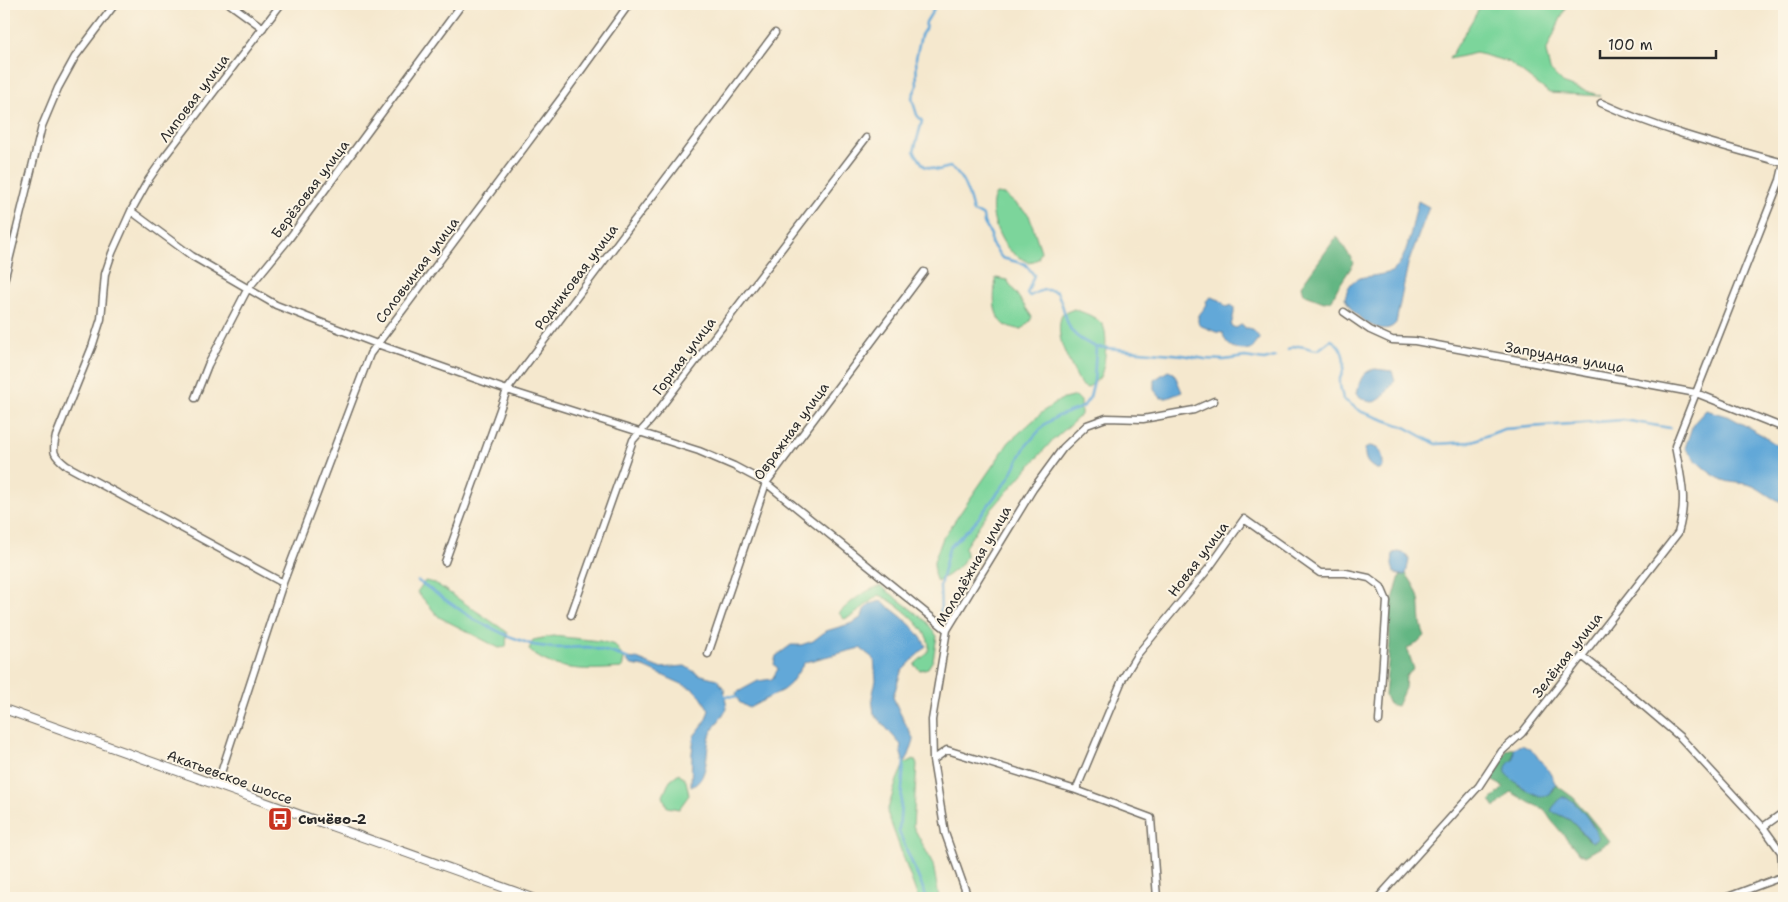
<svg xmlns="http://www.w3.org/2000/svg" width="1788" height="902" font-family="'Shantell Sans',sans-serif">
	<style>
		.green { fill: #7bd59b; stroke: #538063 }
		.forest { fill: #64b683; stroke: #487057; fill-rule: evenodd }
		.water { fill: #62a8d8; stroke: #466a82 }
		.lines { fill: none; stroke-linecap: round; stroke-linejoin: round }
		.stream { stroke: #62a8d8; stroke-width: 2.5 }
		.minor-casing { stroke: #726d64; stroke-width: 9 }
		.tertiary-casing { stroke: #726d64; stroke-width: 10 }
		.minor { stroke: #fff; stroke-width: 6 }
		.tertiary { stroke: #fff; stroke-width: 8 }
		.labels { text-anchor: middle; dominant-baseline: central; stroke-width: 4; stroke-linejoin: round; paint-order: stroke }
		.street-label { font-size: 14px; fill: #2b2b2b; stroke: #fcf5e5 }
		.poi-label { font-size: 14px; font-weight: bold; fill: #2b2b2b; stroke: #fcf5e5; text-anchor: start }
	</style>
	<rect width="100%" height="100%" fill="#fcf5e5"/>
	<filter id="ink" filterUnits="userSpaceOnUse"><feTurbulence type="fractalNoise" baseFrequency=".02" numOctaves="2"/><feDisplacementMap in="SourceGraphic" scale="10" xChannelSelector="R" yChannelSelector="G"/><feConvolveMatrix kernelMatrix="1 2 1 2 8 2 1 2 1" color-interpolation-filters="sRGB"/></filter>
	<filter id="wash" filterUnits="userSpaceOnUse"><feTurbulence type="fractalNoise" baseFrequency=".0096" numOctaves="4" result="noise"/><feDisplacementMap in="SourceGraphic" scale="20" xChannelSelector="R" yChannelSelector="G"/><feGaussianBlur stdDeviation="1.12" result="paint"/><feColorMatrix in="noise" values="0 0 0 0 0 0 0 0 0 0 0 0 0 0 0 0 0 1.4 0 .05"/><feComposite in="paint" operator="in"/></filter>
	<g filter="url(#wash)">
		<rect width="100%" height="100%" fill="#f5e8ce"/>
		<!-- green -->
		<path class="green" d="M1482 4H1567L1546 52 1550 70 1564 84 1601 96 1549 93 1509 62 1476 53 1449 59Z
			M996 194 1005 195 1029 215 1041 251 1038 259 1029 263C1021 258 1012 254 1006 246 997 234 987 207 996 194Z
			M996 278 1007 280 1032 317 1030 321 1021 330C1016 328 1009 327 1005 325 991 315 994 293 996 278Z
			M1074 309C1084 313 1095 316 1102 324 1109 332 1105 365 1101 375 1099 380 1091 385 1087 388L1081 385C1070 362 1053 339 1062 314Z
			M1076 396 1081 401V415L1051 442 984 518 965 547 966 556 961 565 948 575 937 582 934 574V561L943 538 1009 442 1045 410 1060 400Z
			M425 581 435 583 507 632 506 647 499 648 439 617 417 592Z
			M881 586 926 621 937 636 933 660 928 668 920 670 914 665C918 660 926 656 928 651 936 633 894 600 879 595 866 603 858 615 844 619L839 613C852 601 864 590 881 586Z
			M553 636 600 641 615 645 624 659 622 668C591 670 554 673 529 650L533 640Z
			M914 759 917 764 913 826 933 864 939 898H918L887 812 897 780 904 764Z
			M679 773 686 781 689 795 679 809 667 807 663 796 670 780Z"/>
		<!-- forest -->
		<path class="forest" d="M1337 236 1354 263 1337 289 1332 300 1324 302 1303 294 1301 286Z
			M1406 574C1414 584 1420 595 1420 608 1421 620 1420 624 1425 636L1418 643 1407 648 1414 669 1406 676 1405 688 1397 706 1391 705 1387 700 1385 695 1390 643 1389 612 1400 576Z
			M1514 748 1513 760 1518 785 1537 795 1553 791 1556 785 1574 798 1610 842 1585 856 1578 852 1551 820 1544 809 1530 803 1511 792 1495 808 1490 801 1504 787 1493 781 1495 768 1507 750ZM1573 801 1592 823 1598 837 1589 840 1570 820 1552 811Z"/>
		<!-- water -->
		<path class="water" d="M1418 201 1429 207 1408 264 1396 323C1386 336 1366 324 1357 315 1352 311 1348 304 1345 298 1351 273 1362 279 1383 274 1387 273 1391 273 1394 270 1408 259 1413 219 1418 201Z
			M1211 297 1220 300 1226 307 1231 305 1234 307V313L1231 326 1236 328 1241 325H1243L1245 328C1253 327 1256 333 1260 339L1256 341 1254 347C1242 354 1225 348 1223 333L1216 332 1199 325C1195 315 1203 312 1207 304L1206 301Z
			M1375 369 1392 371 1395 380C1384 396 1376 412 1357 394 1359 382 1362 371 1375 369Z
			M1168 371 1174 373 1182 392 1167 398H1161L1154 390V380Z
			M1706 410 1730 417 1762 435 1784 450V502C1773 501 1764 491 1753 486 1744 482 1733 484 1723 480 1708 474 1695 460 1685 448L1693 424Z
			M1369 446C1382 447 1383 456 1383 467L1380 470C1369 467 1364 461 1365 449Z
			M1399 552 1406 554 1409 560 1406 574C1402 577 1398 574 1394 572L1392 565 1393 553Z
			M881 601C898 614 916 626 926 646L901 672 893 697 900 713 914 740 909 755 904 764 900 750 901 745 874 714 872 698 876 680 874 659 860 648 805 662 790 684 783 690 749 708 739 702 736 693 758 681 772 679 778 669 774 664 776 656 791 645H801L813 641 826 631 853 623 862 617 864 610 870 604Z
			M627 658 637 659 659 668 685 666 698 674 717 679 724 689 727 709C722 717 713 727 710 736 705 752 710 779 691 787L692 753 694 736 705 722 709 710 701 697 693 689 644 667 632 665 628 662Z
			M1521 745C1536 749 1550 771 1556 785L1550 794 1543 797C1529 793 1516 783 1506 774 1505 766 1507 764 1513 760L1514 748Z
			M1562 797H1567C1581 807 1591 821 1598 837L1597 840 1592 842 1570 820 1551 811 1553 807Z"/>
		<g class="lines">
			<!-- stream -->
			<path class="stream" d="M934 4V9L926 22 925 29 921 35 916 58 917 86 912 97 913 102 917 115 922 121 914 151 924 166 938 170 950 167C963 175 970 198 973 212L980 214 983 216 984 223 991 235V243L1002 258 1025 264 1034 275 1027 294 1030 296C1040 290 1045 288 1057 292 1071 321 1060 332 1096 347L1183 355 1205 359 1224 360 1245 357 1264 360 1275 357
				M1288 350C1299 341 1307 350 1318 350L1331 340C1342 345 1346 359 1343 371 1343 374 1340 376 1340 379 1339 385 1342 393 1343 399L1362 412 1405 427 1436 444 1470 442 1504 429 1623 420 1670 428
				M418 581 475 620 506 635 533 645 554 648 588 647 613 653 629 659
				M941 613 940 586 949 548 977 520 1009 478 1025 447 1045 424 1058 416 1083 407 1090 397 1094 381 1096 347
				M724 696 740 697
				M904 761 899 832 927 898"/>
		</g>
	</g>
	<g filter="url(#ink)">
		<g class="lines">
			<defs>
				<path id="minor" d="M230 4 263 28
					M281 4 165 156 149 179 131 211 112 253 105 274 101 319 92 347 56 436C52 453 53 455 67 466L283 583
					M131 211 192 256 276 305 377 344 507 390 699 451 734 466 766 483 947 630
					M4 281 42 126 58 88 75 57 115 4
					M1344 312 1370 330 1392 340 1415 341 1696 393 1784 428
					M195 398 208 365 247 290 288 240 462 4
					M445 562 507 390 775 33
					M571 615 633 440 651 420 866 138
					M708 654 766 483 924 272
					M1582 656 1619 685 1680 737 1763 827 1781 852 1783 876
					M933 760 947 750 1076 790 1151 818 1157 898
					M217 785 283 583 370 354 562 97 629 4
					M1076 790 1123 678 1137 655 1209 568 1244 519 1320 573H1346L1369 578 1381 587 1387 601 1379 721
					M1763 827 1784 812
					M968 898 945 833 933 760 932 720 947 630 1033 489 1063 448 1087 425 1106 418 1143 419 1194 410 1214 401
					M1378 898 1479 786 1502 751 1522 733 1678 533C1688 499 1681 479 1675 446L1780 180 1784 163C1722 146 1660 130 1601 103
					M1725 898 1784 876"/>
				<path id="tertiary" d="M4 709 533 898"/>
			</defs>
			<!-- minor casing -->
			<use href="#minor" class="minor-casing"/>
			<!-- tertiary casing -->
			<use href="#tertiary" class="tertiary-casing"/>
			<!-- minor -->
			<use href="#minor" class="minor"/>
			<!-- tertiary -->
			<use href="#tertiary" class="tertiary"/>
		</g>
	</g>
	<!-- icons -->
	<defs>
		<symbol id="bus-square" viewBox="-11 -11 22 22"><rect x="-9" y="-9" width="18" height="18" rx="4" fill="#c8321e" stroke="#fcf5e5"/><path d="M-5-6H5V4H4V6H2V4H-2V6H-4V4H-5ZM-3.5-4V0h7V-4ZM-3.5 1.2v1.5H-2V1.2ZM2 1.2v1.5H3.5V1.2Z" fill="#fff"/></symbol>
	</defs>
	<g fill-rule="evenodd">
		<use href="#bus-square" x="266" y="805" width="28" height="28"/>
	</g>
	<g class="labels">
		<!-- street labels -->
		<g class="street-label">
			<text transform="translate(194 98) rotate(-53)">Липовая улица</text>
			<text transform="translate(310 189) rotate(-53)">Берёзовая улица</text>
			<text transform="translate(417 270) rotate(-53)">Соловьиная улица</text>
			<text transform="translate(576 277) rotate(-53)">Родниковая улица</text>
			<text transform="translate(684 356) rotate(-53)">Горная улица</text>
			<text transform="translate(1565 357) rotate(10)">Запрудная улица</text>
			<text transform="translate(791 431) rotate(-54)">Овражная улица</text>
			<text transform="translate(1198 559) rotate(-53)">Новая улица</text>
			<text transform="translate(973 566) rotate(-60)">Молодёжная улица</text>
			<text transform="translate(1567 655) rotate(-52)">Зелёная улица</text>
			<text transform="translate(230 777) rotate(20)">Акатьевское шоссе</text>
		</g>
		<!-- poi labels -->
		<g class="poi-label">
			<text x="298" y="819">Сычёво-2</text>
		</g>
	</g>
	<!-- margin -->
	<rect width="1788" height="902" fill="none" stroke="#fcf5e5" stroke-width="20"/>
	<!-- scale -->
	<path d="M1600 50v8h116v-8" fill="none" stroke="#2b2b2b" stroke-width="2.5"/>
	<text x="1608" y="50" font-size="15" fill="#2b2b2b" stroke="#fcf5e5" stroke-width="4" paint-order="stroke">100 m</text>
</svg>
